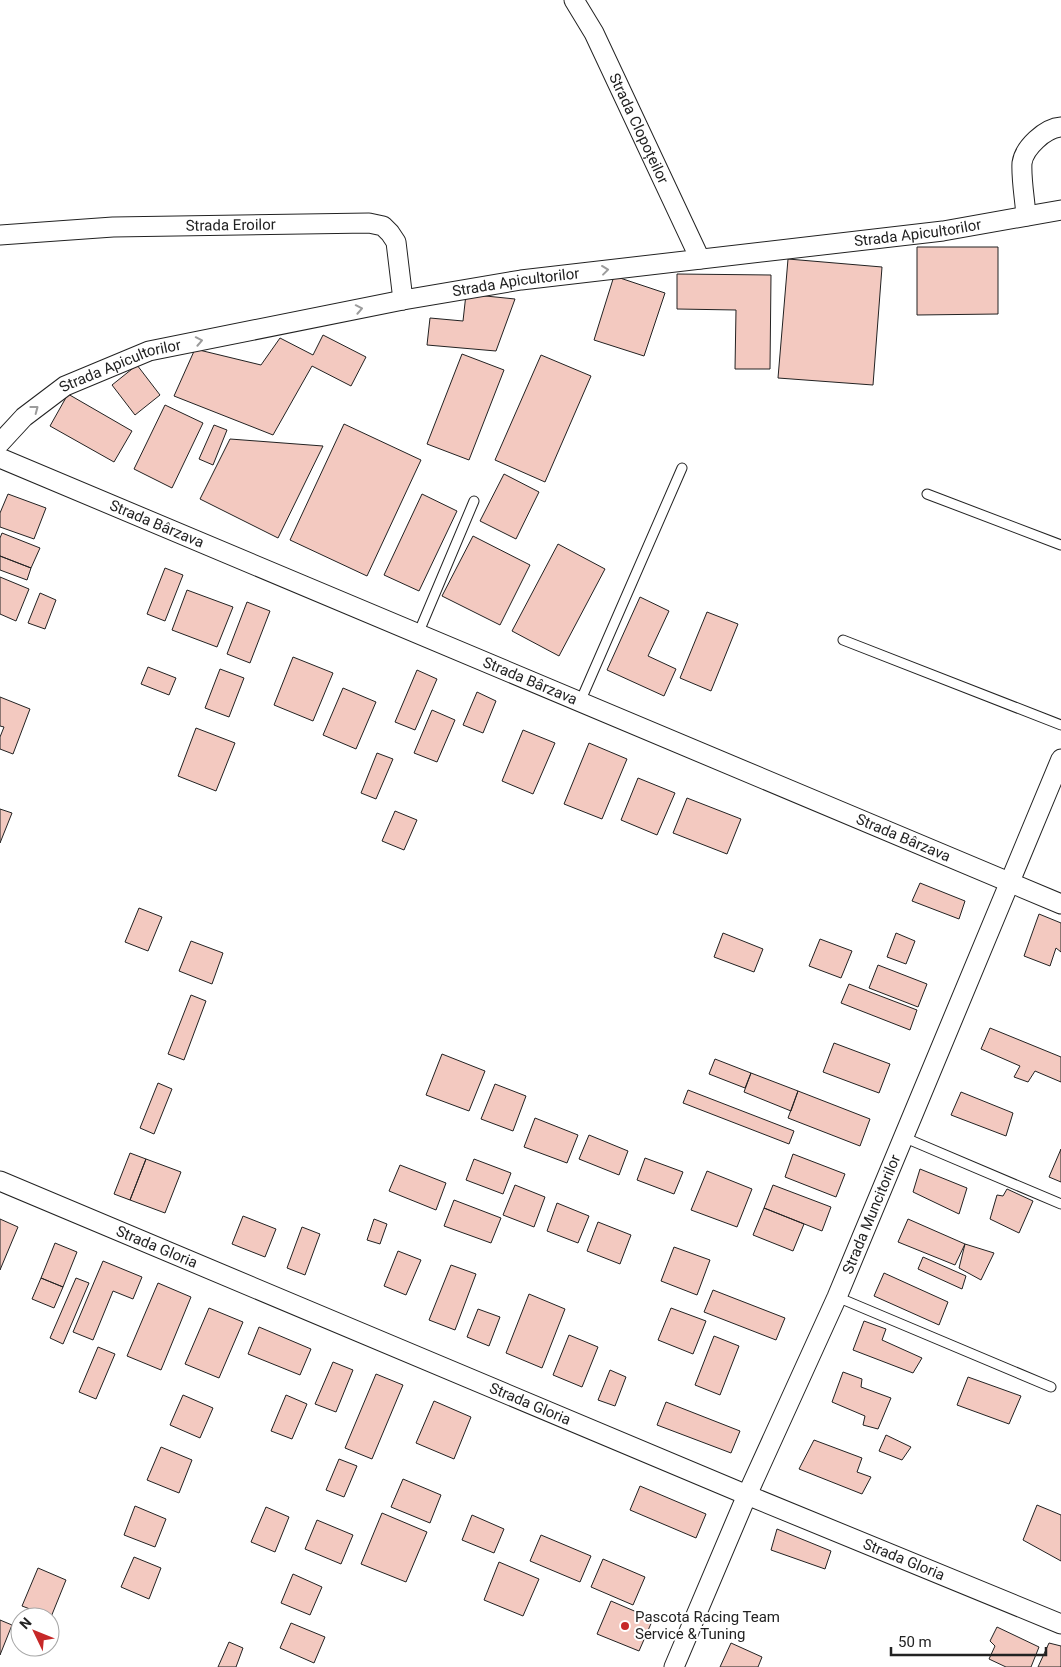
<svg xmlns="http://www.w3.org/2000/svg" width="1061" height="1667" font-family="Roboto,sans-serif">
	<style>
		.building { fill: #f3c9c0; stroke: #222 }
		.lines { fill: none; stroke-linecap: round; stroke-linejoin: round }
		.service-casing { stroke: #222; stroke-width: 11 }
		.minor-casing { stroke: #222; stroke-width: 21 }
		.service { stroke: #fff; stroke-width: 9 }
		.minor { stroke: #fff; stroke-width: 19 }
		.oneway { stroke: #9c9c9c }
		.poi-dot { fill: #c62828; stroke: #fff; stroke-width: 2 }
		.labels { text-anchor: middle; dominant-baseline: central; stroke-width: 4; stroke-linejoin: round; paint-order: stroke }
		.street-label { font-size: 15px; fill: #222; stroke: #fff }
		.poi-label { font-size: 15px; fill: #222; stroke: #fff; text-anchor: start }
	</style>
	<rect width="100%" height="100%" fill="#fff"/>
	<!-- building -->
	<path class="building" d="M917 247H998V314L917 315Z
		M788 259 882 267 873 385 778 378Z
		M677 274 771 275 770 369H735L736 310 677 309Z
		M614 276 665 293 644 356 594 340Z
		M466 294 515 299 496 351 427 345 430 318 463 321Z
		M323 335 366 357 351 386 312 366 273 435 174 396 195 349 261 365 280 338 313 355Z
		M462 354 504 370 469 460 427 444Z
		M541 355 591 376 545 482 495 460Z
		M137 365 160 395 135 415 112 385Z
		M68 394 132 431 114 462 50 426Z
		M165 405 203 423 172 488 134 469Z
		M344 424 421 460 367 576 290 540Z
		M214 425 227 430 213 465 199 459Z
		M230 439 323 446 278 538 200 499Z
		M504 474 539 492 516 539 480 521Z
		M8 494 46 508 34 539 0 527V513Z
		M422 494 457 511 419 591 384 575Z
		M2 533 40 548 31 568 0 556V538Z
		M473 536 530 565 500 625 442 596Z
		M558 544 605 569 559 656 512 631Z
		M0 556 31 568 27 580 0 570Z
		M165 568 183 575 165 621 147 614Z
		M0 577 29 589 16 621 0 614Z
		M187 590 233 607 217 647 172 630Z
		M40 593 56 600 45 629 28 623Z
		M640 597 669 611 648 656 676 669 664 696 607 670Z
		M247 602 270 611 250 663 227 654Z
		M707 612 738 624 711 691 680 678Z
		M293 657 333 673 313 721 274 705Z
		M148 667 176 678 169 695 141 684Z
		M220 669 244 678 229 717 205 708Z
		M417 670 437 679 415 730 395 722Z
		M343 688 376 702 356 749 323 735Z
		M477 692 496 701 483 733 463 725Z
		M0 697 30 709 13 754 0 749V737L4 727 0 726Z
		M432 710 455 720 437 762 414 753Z
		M196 728 235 743 216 791 178 776Z
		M523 730 555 743 533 794 502 781Z
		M589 743 627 759 602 819 564 804Z
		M377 753 393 759 376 799 361 793Z
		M638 778 675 793 657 835 621 820Z
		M687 798 741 819 727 854 673 833Z
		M0 809 12 813 0 843Z
		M395 811 417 820 404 850 382 841Z
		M920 883 965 901 959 919 912 901Z
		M139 908 162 917 148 951 125 942Z
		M1039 914 1061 923V952L1056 948 1050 966 1024 956Z
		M723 933 763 949 754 972 714 957Z
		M896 933 915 941 906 964 887 957Z
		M820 939 852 951 841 978 809 966Z
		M191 941 223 953 212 984 179 971Z
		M878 965 927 984 918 1007 869 988Z
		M849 984 917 1010 910 1030 841 1003Z
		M191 995 206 1001 184 1060 168 1054Z
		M990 1028 1061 1057V1082L1035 1071 1028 1082 1014 1077 1020 1066 981 1049Z
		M834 1043 890 1064 879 1093 823 1072Z
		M442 1054 485 1071 469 1111 426 1095Z
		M715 1059 751 1073 745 1088 709 1074Z
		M751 1073 798 1091 791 1111 744 1092Z
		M158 1083 172 1089 154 1134 140 1128Z
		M495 1084 526 1096 513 1131 481 1119Z
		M688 1090 794 1131 789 1144 683 1103Z
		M798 1091 870 1119 860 1146 788 1118Z
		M961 1092 1013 1113 1006 1136 951 1115Z
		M535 1118 578 1135 567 1163 524 1147Z
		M589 1135 628 1151 619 1175 579 1159Z
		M1061 1149V1182L1049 1177Z
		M130 1153 146 1159 130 1200 114 1194Z
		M793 1154 845 1174 836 1197 785 1177Z
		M645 1158 683 1172 674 1194 637 1180Z
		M146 1159 181 1172 165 1213 130 1200Z
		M474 1159 511 1173 503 1194 466 1180Z
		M400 1165 446 1183 436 1210 389 1191Z
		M920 1169 967 1188 959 1214 913 1192Z
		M707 1171 752 1189 737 1227 691 1210Z
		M515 1185 545 1197 534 1227 503 1215Z
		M773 1185 831 1207 822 1231 764 1208Z
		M1007 1189 1033 1201 1019 1233 990 1219 997 1195 1003 1196Z
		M454 1200 501 1218 491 1243 444 1226Z
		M557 1203 589 1216 578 1243 547 1231Z
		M764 1208 804 1224 793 1251 753 1235Z
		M243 1216 276 1229 265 1257 232 1244Z
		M0 1219 18 1227 0 1270Z
		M374 1219 387 1224 380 1244 367 1240Z
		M908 1219 965 1244 955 1265 898 1242Z
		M598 1222 631 1235 620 1264 587 1251Z
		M302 1227 320 1234 305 1275 287 1268Z
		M55 1243 77 1252 63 1287 41 1278Z
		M965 1244 994 1253 981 1280 959 1268Z
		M674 1247 710 1260 697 1295 661 1281Z
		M398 1251 421 1260 406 1295 384 1286Z
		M923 1257 966 1276 962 1289 918 1269Z
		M103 1261 142 1277 133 1299 113 1291 93 1340 73 1332Z
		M451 1265 476 1274 455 1330 429 1320Z
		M884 1273 948 1302 939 1325 874 1296Z
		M41 1278 63 1287 54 1308 32 1299Z
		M76 1278 89 1283 63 1344 50 1338Z
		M158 1283 191 1297 161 1370 127 1356Z
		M713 1290 785 1318 776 1340 704 1312Z
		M529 1294 565 1309 542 1368 506 1353Z
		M209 1308 243 1322 219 1378 185 1364Z
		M671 1308 706 1321 693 1354 658 1340Z
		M478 1309 500 1317 489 1346 467 1337Z
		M864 1321 886 1329 882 1340 922 1358 913 1373 853 1350Z
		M259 1327 311 1349 300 1375 248 1354Z
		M569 1335 598 1347 582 1387 553 1375Z
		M714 1336 739 1346 720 1395 695 1385Z
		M98 1347 115 1354 96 1399 79 1392Z
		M333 1362 353 1370 336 1412 315 1404Z
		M610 1370 626 1377 615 1406 598 1400Z
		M843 1372 862 1379 861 1387 891 1398 878 1429 863 1425 865 1416 832 1402Z
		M376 1374 403 1385 372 1459 345 1448Z
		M968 1377 1021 1396 1009 1424 957 1405Z
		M183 1395 213 1408 200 1438 170 1425Z
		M286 1395 307 1404 292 1439 271 1431Z
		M434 1401 471 1417 454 1459 416 1443Z
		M666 1402 740 1431 731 1453 657 1425Z
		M886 1435 911 1447 902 1460 879 1451Z
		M814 1440 862 1458 857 1472 871 1477 862 1494 799 1469Z
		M161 1447 192 1460 179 1493 147 1480Z
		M339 1459 357 1466 344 1497 326 1490Z
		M403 1479 441 1495 430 1523 391 1507Z
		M640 1486 706 1514 696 1538 630 1510Z
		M1037 1505 1061 1515V1561L1023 1540Z
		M135 1506 166 1519 155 1547 124 1535Z
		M266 1507 289 1517 275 1552 251 1542Z
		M382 1513 427 1532 406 1582 361 1564Z
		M472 1515 504 1529 494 1553 462 1540Z
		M317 1520 353 1535 341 1564 305 1549Z
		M777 1529 831 1551 825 1569 771 1550Z
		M541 1535 591 1556 580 1582 530 1561Z
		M134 1557 161 1568 149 1599 121 1587Z
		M603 1559 645 1577 633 1605 591 1587Z
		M499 1562 539 1579 523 1616 484 1600Z
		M38 1568 66 1580 51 1617 22 1606Z
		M293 1574 322 1587 310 1615 281 1603Z
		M611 1601 653 1619 639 1651 597 1634Z
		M0 1620 12 1625 0 1655Z
		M291 1623 325 1637 314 1663 280 1648Z
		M997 1627 1039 1647 1031 1667H1006L989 1659 995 1646 990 1641Z
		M229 1642 243 1648 236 1667H218Z
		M731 1643 762 1657 758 1667H720Z
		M1049 1643 1061 1646V1667H1038Z"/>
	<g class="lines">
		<defs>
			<path id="service" d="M927 494 1061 545
				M418 634 474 501
				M843 640 1061 725
				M580 702 682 468
				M903 1137 1061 1204
				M837 1297 1051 1387"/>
			<g id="minor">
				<path id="s1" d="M574 0 594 33 700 259"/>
				<path d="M1026 216C1025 200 1021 179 1022 163 1024 148 1045 128 1061 127"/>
				<path id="s2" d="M0 235 113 227 369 223 383 226 390 233 396 242 403 300"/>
				<path id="s3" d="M0 443 24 417 65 386 149 351 403 300 521 280 943 231 1061 210"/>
				<path id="s4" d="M0 458 1061 904"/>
				<path id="s5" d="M0 1181 747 1495 1061 1624"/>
				<path id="s6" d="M674 1667 747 1495 837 1297 1061 759"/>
			</g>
		</defs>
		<!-- service casing -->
		<use href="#service" class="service-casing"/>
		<!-- minor casing -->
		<use href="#minor" class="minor-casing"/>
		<!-- service -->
		<use href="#service" class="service"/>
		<!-- minor -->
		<use href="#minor" class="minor"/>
	</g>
	<!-- one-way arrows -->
	<defs><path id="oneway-chevron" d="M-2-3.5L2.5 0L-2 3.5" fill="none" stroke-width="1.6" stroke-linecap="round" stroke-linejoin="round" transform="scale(1.25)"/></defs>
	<g class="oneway">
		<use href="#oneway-chevron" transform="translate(605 270) rotate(-7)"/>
		<use href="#oneway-chevron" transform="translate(359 309) rotate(-11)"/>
		<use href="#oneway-chevron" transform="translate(199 341) rotate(-11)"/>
		<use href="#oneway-chevron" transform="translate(35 409) rotate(-37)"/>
	</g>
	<!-- markers -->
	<circle class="poi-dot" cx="625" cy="1626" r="5"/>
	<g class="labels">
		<!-- street labels -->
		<g class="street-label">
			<text stroke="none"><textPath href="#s1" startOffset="144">Strada Clopoțeilor</textPath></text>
			<text stroke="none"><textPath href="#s2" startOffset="231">Strada Eroilor</textPath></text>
			<text stroke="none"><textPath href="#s3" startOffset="956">Strada Apicultorilor</textPath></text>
			<text stroke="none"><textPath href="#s3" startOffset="551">Strada Apicultorilor</textPath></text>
			<text stroke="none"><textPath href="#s3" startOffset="146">Strada Apicultorilor</textPath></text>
			<text stroke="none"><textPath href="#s4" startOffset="170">Strada Bârzava</textPath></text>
			<text stroke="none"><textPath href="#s4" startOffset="575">Strada Bârzava</textPath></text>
			<text stroke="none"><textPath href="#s4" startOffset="980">Strada Bârzava</textPath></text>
			<text stroke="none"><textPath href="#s6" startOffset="494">Strada Muncitorilor</textPath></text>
			<text stroke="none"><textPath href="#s5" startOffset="170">Strada Gloria</textPath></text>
			<text stroke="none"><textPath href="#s5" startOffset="575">Strada Gloria</textPath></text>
			<text stroke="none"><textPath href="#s5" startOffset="980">Strada Gloria</textPath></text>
		</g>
		<!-- poi labels -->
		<g class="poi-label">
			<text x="635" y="1617">Pascota Racing Team<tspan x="635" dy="17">Service &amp; Tuning</tspan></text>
		</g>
	</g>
	<!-- north arrow -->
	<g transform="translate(35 1632) rotate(313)"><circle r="24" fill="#ffffff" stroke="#a7a7a7"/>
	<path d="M0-4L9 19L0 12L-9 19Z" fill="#c62828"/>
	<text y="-8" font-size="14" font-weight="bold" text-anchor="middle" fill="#222222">N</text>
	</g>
	<!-- scale -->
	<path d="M891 1647v8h155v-8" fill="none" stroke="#222222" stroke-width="2.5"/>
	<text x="898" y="1647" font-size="15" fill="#222222" stroke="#ffffff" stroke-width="4" paint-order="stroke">50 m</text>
</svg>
